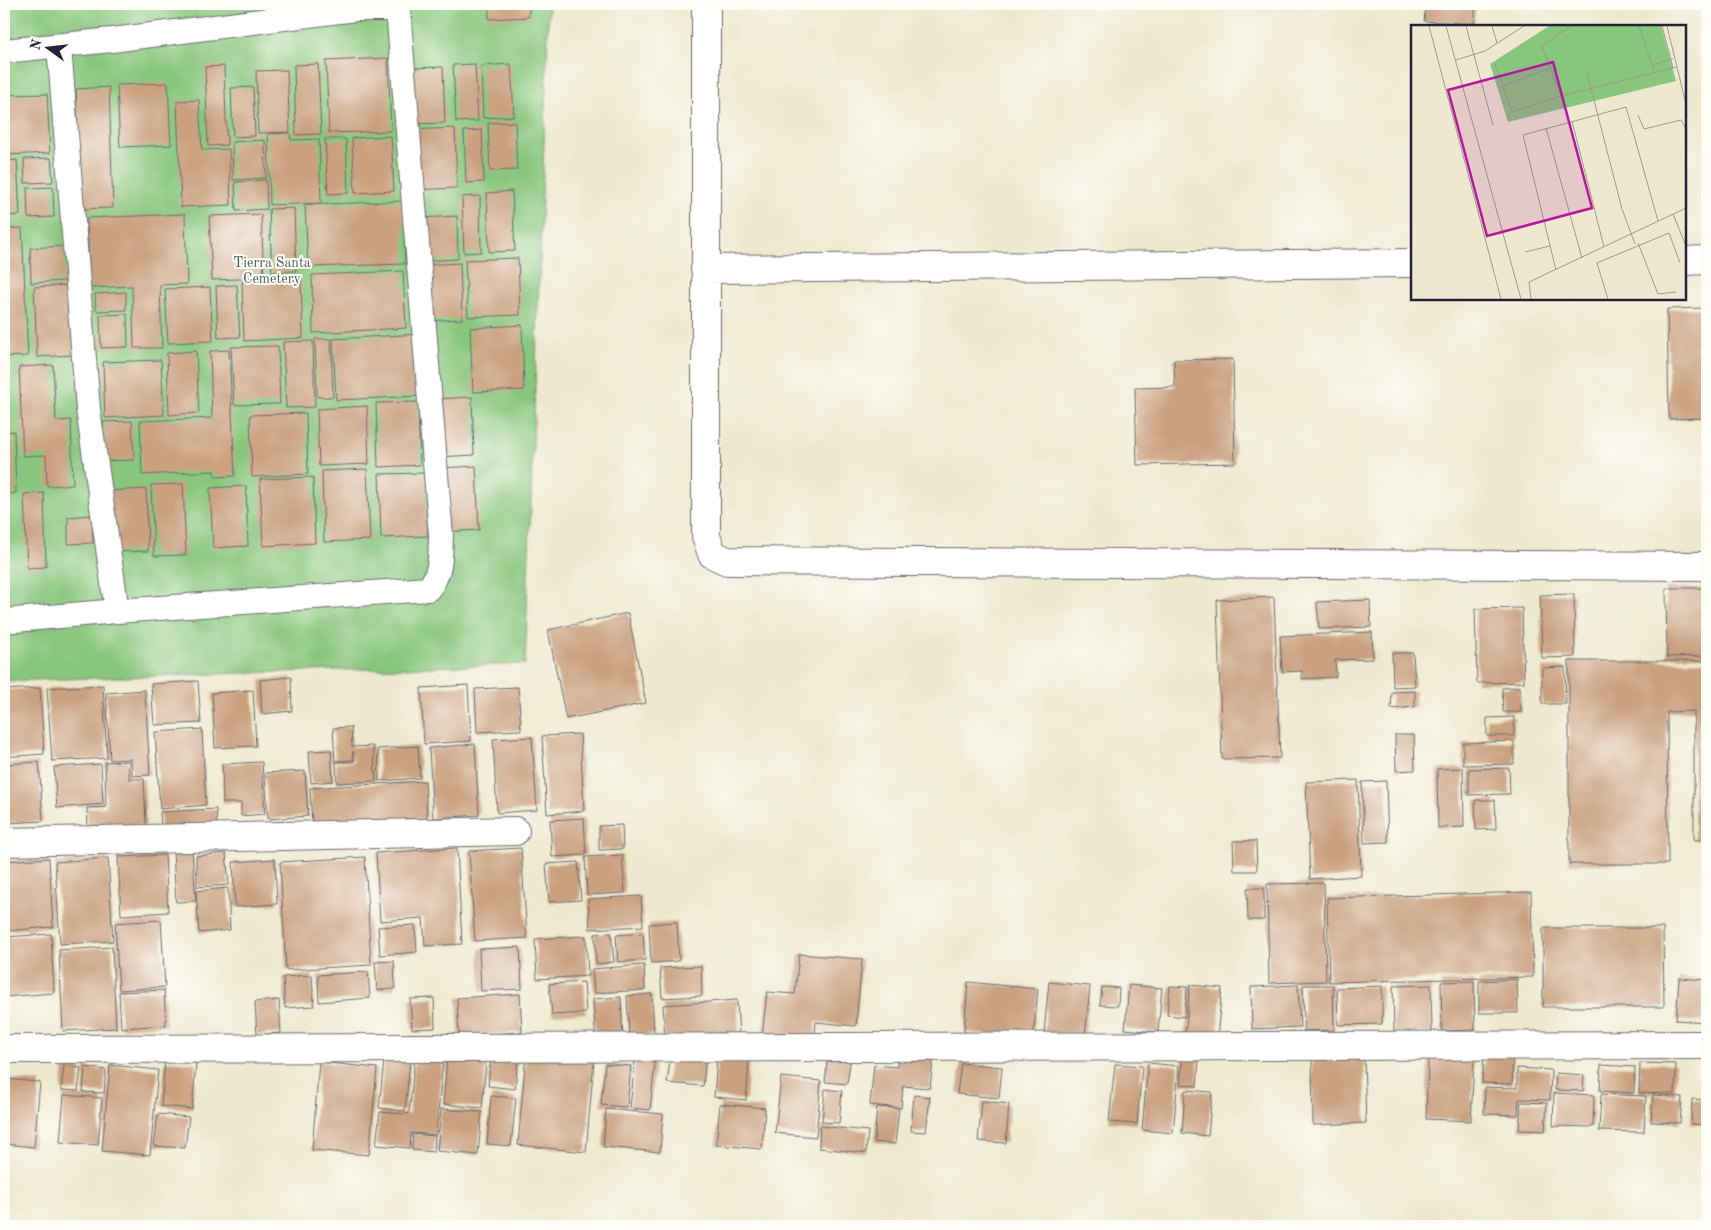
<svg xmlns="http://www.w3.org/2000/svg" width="1711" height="1230" font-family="'Old Standard TT',serif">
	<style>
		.green { fill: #88c67d; stroke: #55745c }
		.building { fill: #caa180 }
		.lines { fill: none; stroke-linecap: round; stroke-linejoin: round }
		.service-casing { stroke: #69686e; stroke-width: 26 }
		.minor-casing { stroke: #69686e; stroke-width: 30 }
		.service { stroke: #fff; stroke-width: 24 }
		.minor { stroke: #fff; stroke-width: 28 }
		.labels { text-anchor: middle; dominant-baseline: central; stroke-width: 4; stroke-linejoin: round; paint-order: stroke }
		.park-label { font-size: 14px; fill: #465b52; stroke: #fdfcf7 }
		.inset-road { fill: none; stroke: #9c9993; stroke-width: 1 }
		.view { fill: #b5179e; fill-opacity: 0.15; stroke: #b5179e; stroke-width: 2.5 }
		.inset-edge { fill: none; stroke: #22223b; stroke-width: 2.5 }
	</style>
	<rect width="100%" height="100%" fill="#fdfcf7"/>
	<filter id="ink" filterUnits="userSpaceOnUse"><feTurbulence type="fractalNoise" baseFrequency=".02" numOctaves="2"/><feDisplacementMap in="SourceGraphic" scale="10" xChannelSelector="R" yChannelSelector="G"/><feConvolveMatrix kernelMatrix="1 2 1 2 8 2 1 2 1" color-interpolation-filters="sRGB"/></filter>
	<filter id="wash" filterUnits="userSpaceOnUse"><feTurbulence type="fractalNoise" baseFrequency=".0096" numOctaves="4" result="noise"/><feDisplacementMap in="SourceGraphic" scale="20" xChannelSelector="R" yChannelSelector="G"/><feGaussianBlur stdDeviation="1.12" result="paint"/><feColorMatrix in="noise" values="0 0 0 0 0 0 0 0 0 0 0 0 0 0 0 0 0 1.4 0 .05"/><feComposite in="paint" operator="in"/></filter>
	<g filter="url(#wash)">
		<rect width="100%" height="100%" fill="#eee9ce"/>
		<!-- green -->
		<path class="green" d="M4 4H549L525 664 4 681Z"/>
		<g id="blocks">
			<!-- building -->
			<path class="building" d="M489 4H529V17L489 19Z
				M1426 4H1476L1474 24 1424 21Z
				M388 58 391 131 329 133 326 61Z
				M318 64 321 134 296 135 294 65Z
				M475 64 478 121 456 122 453 65Z
				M511 64 514 116 483 118 481 66Z
				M224 66 227 145 208 146 205 67Z
				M443 67 445 123 410 124 407 68Z
				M287 70 290 132 258 133 256 71Z
				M168 83 171 145 120 147 117 85Z
				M109 87 113 208 81 209 76 89Z
				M253 87 255 136 233 137 231 88Z
				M47 94 50 153 4 155V95Z
				M199 100 202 150 229 149 231 205 181 207 177 101Z
				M515 122 517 170 490 171 488 123Z
				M455 128 457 188 413 190 410 130Z
				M482 130 484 182 466 183 464 131Z
				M290 133 291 140 319 139 321 203 270 205 268 134Z
				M391 136 394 191 355 193 352 138Z
				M325 139H346L348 193 328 194Z
				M265 140 266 178 233 180 232 142Z
				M51 158 53 182 25 183 24 159Z
				M17 160 20 215 4 216V161Z
				M266 180 267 209 236 211 235 182Z
				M53 187 54 217 28 218 27 188Z
				M512 191 515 251 489 252 487 193Z
				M480 196 481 252 464 253 462 197Z
				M403 201 405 264 308 267 305 205Z
				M294 208 296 271 272 272 269 209Z
				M185 214 187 284 160 285 162 348H134L132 286 90 288 87 218Z
				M261 214 264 278 212 280 209 216Z
				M457 216 458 259 422 261 421 218Z
				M22 228 28 356 5 357 4 229Z
				M64 246 65 281 31 283 30 248Z
				M518 258 520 315 468 317 465 260Z
				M460 263 462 319 423 321 421 265Z
				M403 271 406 328 313 333 312 275Z
				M301 280 303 338 244 341 242 282Z
				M70 285 73 355 37 357 34 287Z
				M237 285 240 337 218 338 216 286Z
				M210 287 213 341 168 343 165 289Z
				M126 292V310L96 311 95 294Z
				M1707 308V418L1669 419 1667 309Z
				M127 314 128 347 101 348 100 315Z
				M522 325 524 390 473 392 470 328Z
				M420 334 422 396 336 400 333 339Z
				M315 339H331L333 397H317Z
				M313 341 315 407 286 408 283 342Z
				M278 346 280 404 234 405 231 347Z
				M229 350 235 476 215 477 214 471 142 475 140 421 212 418 210 351Z
				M196 351 199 413 169 415 167 353Z
				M1233 359 1235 463 1137 465 1135 388 1175 387 1174 360Z
				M161 360 164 415 105 418 103 362Z
				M53 365 56 421 71 420 73 485 47 486 46 455 23 456 19 367Z
				M472 397 474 455 438 457 436 399Z
				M418 402 420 465 378 467 376 403Z
				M367 406 369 464 319 466 317 409Z
				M306 413 308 474 252 477 250 415Z
				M132 421 134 460 105 461 103 422Z
				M14 431 16 493 4 494V432Z
				M476 466 479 530 444 532 442 468Z
				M367 469 370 540 324 542 322 471Z
				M425 473 428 536 381 538 379 474Z
				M313 477 315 543 263 546 260 479Z
				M183 484 186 555 154 556 151 485Z
				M246 486 248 546 213 548 210 488Z
				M146 489 148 551 111 552 108 491Z
				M44 493 46 567 27 568 24 494Z
				M92 515 93 543 68 544V517Z
				M1666 588H1707V656L1667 657Z
				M1574 594 1575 657 1542 658 1540 595Z
				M1274 597 1280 758 1222 759 1217 600Z
				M1370 600 1371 627 1319 629 1317 602Z
				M1522 608 1524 682 1477 683 1475 609Z
				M628 613 646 703 566 719 548 630Z
				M1372 632 1373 659 1335 660 1336 677 1302 679V671L1282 672 1280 636Z
				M1392 653H1413L1415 686 1393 687Z
				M1569 661H1707V840H1694V711L1667 712 1668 864H1569Z
				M1565 667 1566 704H1542V668Z
				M291 677 292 711 262 714 260 680Z
				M198 681 201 723 154 725 151 684Z
				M103 685 107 758 52 761 47 688Z
				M468 685 471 741 424 744 421 688Z
				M518 687 521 730 477 732 475 689Z
				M1520 687 1521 712H1503L1502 688Z
				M40 688 44 754 4 757V690Z
				M145 690 150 775 132 776 131 759 110 760 106 693Z
				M253 690 256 746 215 748 212 693Z
				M1415 691V707L1391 709 1392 692Z
				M1514 717V736H1487V718Z
				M351 727 352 747 373 746 376 781 337 783 336 762H354L353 751V760L335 761 333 728Z
				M202 729 206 805 160 809 155 732Z
				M580 734 584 811 547 814 542 736Z
				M1395 735H1414L1415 770 1396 771Z
				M532 737 537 810 497 813 493 739Z
				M1514 741V764L1463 765V743Z
				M475 744 479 815 433 818 429 748Z
				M418 746 420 778 379 781 378 749Z
				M331 750 333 781 311 783 309 751Z
				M129 761V779H144L146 825 88 828 87 808 106 807 105 762Z
				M39 762 43 821 4 823V764Z
				M262 762 265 814 241 816V803H223L222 764Z
				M101 764 103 804 57 808 54 767Z
				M1463 768 1464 827 1438 828 1437 769Z
				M1509 768 1510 794 1469 795V769Z
				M305 771 308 816 268 819 265 773Z
				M1358 780 1361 876 1310 879 1306 782Z
				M425 781 427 818 312 825 310 788Z
				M1386 781 1388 842 1364 843 1362 782Z
				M1475 800H1495L1496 829 1476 830Z
				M216 809 217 825 161 828 160 812Z
				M584 818 586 855 552 857 550 820Z
				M622 825 623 849 599 850V826Z
				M1233 841H1256L1257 871H1234Z
				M457 848 462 944 425 946 423 918 380 921 376 853Z
				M521 848 527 938 475 941 469 851Z
				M192 850 196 901 176 902 173 851Z
				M226 853 229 885 197 887 196 856Z
				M165 855 168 912 121 915 118 857Z
				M622 855 625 893 587 895 585 857Z
				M365 857 371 965 286 970 280 862Z
				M49 858 53 927 4 931V861Z
				M108 858 113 941 60 944 55 862Z
				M275 859 277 904 235 907 233 862Z
				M578 862 581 900 549 902 546 864Z
				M1324 883 1326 981 1269 983 1267 884Z
				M228 888 230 930 199 933 196 891Z
				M1247 888H1264V920H1248Z
				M1531 892 1533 977 1329 982 1327 898Z
				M641 896 643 926 590 929 588 899Z
				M161 920 165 987 119 990 115 923Z
				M677 922 679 961 651 963 649 924Z
				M415 925 417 952 380 955 378 927Z
				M1543 928H1663L1664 1007H1543Z
				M611 933 614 962 596 964 595 934Z
				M643 933 645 960 618 962 616 935Z
				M51 934 54 993 4 997V937Z
				M586 936 588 976 537 979 535 939Z
				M112 947 116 1028 63 1031 59 950Z
				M520 947 522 989 481 991 479 949Z
				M799 954 862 959 856 1026 816 1022 814 1042 762 1037 767 992 795 994Z
				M394 961 395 989 377 990 375 962Z
				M644 965 645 990 594 993 592 969Z
				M701 966 702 996 662 998 660 968Z
				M368 972 370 998 319 1002 318 975Z
				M312 975 314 1006 285 1008 283 977Z
				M1679 978 1707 980V1022L1676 1020Z
				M1517 979 1518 1013H1479V981Z
				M1474 981 1475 1030 1442 1031 1441 982Z
				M584 982 586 1013 552 1015 549 984Z
				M968 982 1038 989 1033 1039 964 1032Z
				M1049 982 1090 986 1085 1037 1044 1033Z
				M1129 985 1162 988 1158 1032 1125 1029Z
				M1190 985 1222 988 1217 1038 1185 1036Z
				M1298 985 1300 1027 1252 1029 1251 987Z
				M1303 985H1333L1334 1030 1304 1031Z
				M1431 985 1432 1033H1394L1393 986Z
				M1170 986 1187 987 1185 1017 1167 1015Z
				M1382 986V1024L1338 1025 1337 988Z
				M1102 987 1119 988 1118 1006 1100 1005Z
				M164 990 166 1025 121 1028 119 992Z
				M520 994 522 1032 459 1036 457 998Z
				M652 994 654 1034 629 1036 627 996Z
				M621 997 623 1042 596 1044 593 999Z
				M434 998 435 1028 412 1029 410 999Z
				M279 1000 281 1033 257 1035 255 1002Z
				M737 1000 739 1037 665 1042 663 1005Z
				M898 1049 934 1052 930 1088 903 1086 901 1108 870 1105 874 1065 897 1067Z
				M671 1053 706 1055 703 1086 667 1083Z
				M526 1054 594 1061 586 1152 518 1145Z
				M828 1054 851 1056 847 1084 825 1082Z
				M1484 1055 1513 1056 1512 1084 1482 1083Z
				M491 1056 518 1059 515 1089 488 1086Z
				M1183 1056 1199 1058 1197 1086 1180 1084Z
				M1364 1057 1366 1123 1313 1125 1312 1058Z
				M415 1058 443 1061 436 1135 411 1133 410 1148 376 1145 380 1112 409 1114Z
				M447 1058 486 1061 482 1108 443 1104Z
				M717 1058 749 1061 746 1100 714 1097Z
				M1428 1058 1474 1060 1471 1121 1426 1119Z
				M384 1060 410 1062 405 1111 379 1108Z
				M165 1061 196 1063 192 1109 161 1106Z
				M635 1061 655 1063 650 1110 630 1108Z
				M319 1062 377 1068 369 1155 312 1150Z
				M961 1063 1002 1067 999 1098 957 1094Z
				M1148 1063 1179 1066 1173 1133 1142 1130Z
				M1640 1063 1676 1064 1675 1094 1639 1093Z
				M605 1064 631 1066 627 1107 601 1105Z
				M1115 1064 1142 1066 1137 1124 1109 1122Z
				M110 1065 158 1070 150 1155 102 1151Z
				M1601 1065 1635 1067 1634 1093 1600 1091Z
				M64 1066 81 1068 78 1091 61 1090Z
				M85 1067 106 1070 104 1093 83 1092Z
				M1517 1068 1551 1070 1550 1100 1519 1099 1518 1115 1484 1114 1485 1087 1517 1088Z
				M1556 1073 1584 1075 1583 1091 1555 1090Z
				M781 1077 821 1081 816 1137 775 1133Z
				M4 1079 40 1082 34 1147 4 1144Z
				M825 1089 842 1091 839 1123 822 1122Z
				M1185 1090 1212 1092 1208 1136 1182 1133Z
				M1554 1093 1594 1095 1593 1127 1553 1126Z
				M1601 1094 1646 1096 1644 1132 1599 1131Z
				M64 1095 102 1098 98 1145 60 1142Z
				M914 1095 930 1097 926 1132 911 1131Z
				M1653 1095 1682 1097 1680 1123 1651 1122Z
				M491 1096 516 1098 511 1146 487 1144Z
				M1692 1099 1707 1100V1125L1691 1124Z
				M982 1101 1009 1104 1006 1143 978 1141Z
				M1521 1102 1547 1103 1545 1131 1519 1130Z
				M720 1104 765 1108 762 1149 716 1145Z
				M877 1107 899 1108 895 1144 874 1142Z
				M441 1109 482 1112 478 1155 437 1151Z
				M606 1109 663 1114 660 1152 603 1147Z
				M158 1114 189 1117 185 1148 154 1146Z
				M820 1126 868 1131 866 1153 819 1148Z
				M413 1134 435 1136 434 1152 412 1150Z"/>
		</g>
	</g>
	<g filter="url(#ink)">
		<use href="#blocks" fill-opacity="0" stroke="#69686e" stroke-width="1"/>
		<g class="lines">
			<defs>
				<path id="service" d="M59 46 88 409 117 611
					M4 51 112 40 356 9H398V4
					M4 621 117 611 428 589C442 572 440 557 441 536L398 9"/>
				<path id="minor" d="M706 4V536L712 554 727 561 1707 566
					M1685 261 1707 260
					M705 269 1412 263
					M4 842 515 831
					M4 1049 1707 1045"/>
			</defs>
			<!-- service casing -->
			<use href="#service" class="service-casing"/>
			<!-- minor casing -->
			<use href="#minor" class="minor-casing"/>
			<!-- service -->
			<use href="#service" class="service"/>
			<!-- minor -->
			<use href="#minor" class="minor"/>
		</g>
	</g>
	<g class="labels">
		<!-- park labels -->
		<g class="park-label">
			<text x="272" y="263">Tierra Santa<tspan x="272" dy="16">Cemetery</tspan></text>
		</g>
	</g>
	<!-- overview -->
	<g transform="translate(1411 25)">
		<rect width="275" height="275" fill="#eee9ce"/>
		<path d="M138 1H250L265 56 97 97 79 39Z" fill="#88c67d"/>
		<path class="inset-road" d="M18 1 90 274M35 1 110 274M55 1 82 100M81 1 86 18M160 1 131 21 150 71 266 42M228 1 243 47M251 1 262 43M256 1 275 79M45 35 74 26 113 1M84 39 101 87 150 71M241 40 262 34M176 48 211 184 224 219M92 61 139 43M227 90 233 104 270 95 275 104M161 96 193 222M135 103 171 233M262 189 275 221M227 218 247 269 265 267M114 227 139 221M145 245 112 110 215 82 247 196M120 274 118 257 275 183M197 274 186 238 258 208 269 238"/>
		<path class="view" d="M142 37 181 183 76 211 37 65Z"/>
		<rect width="275" height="275" class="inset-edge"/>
	</g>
	<!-- margin -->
	<rect width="1711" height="1230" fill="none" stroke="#fdfcf7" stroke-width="20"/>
	<!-- north arrow -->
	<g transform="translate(48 48) rotate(285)" stroke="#fdfcf7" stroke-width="4" paint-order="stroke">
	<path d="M0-4L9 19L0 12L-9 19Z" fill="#22223b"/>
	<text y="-8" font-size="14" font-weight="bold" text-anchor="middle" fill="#22223b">N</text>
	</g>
</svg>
